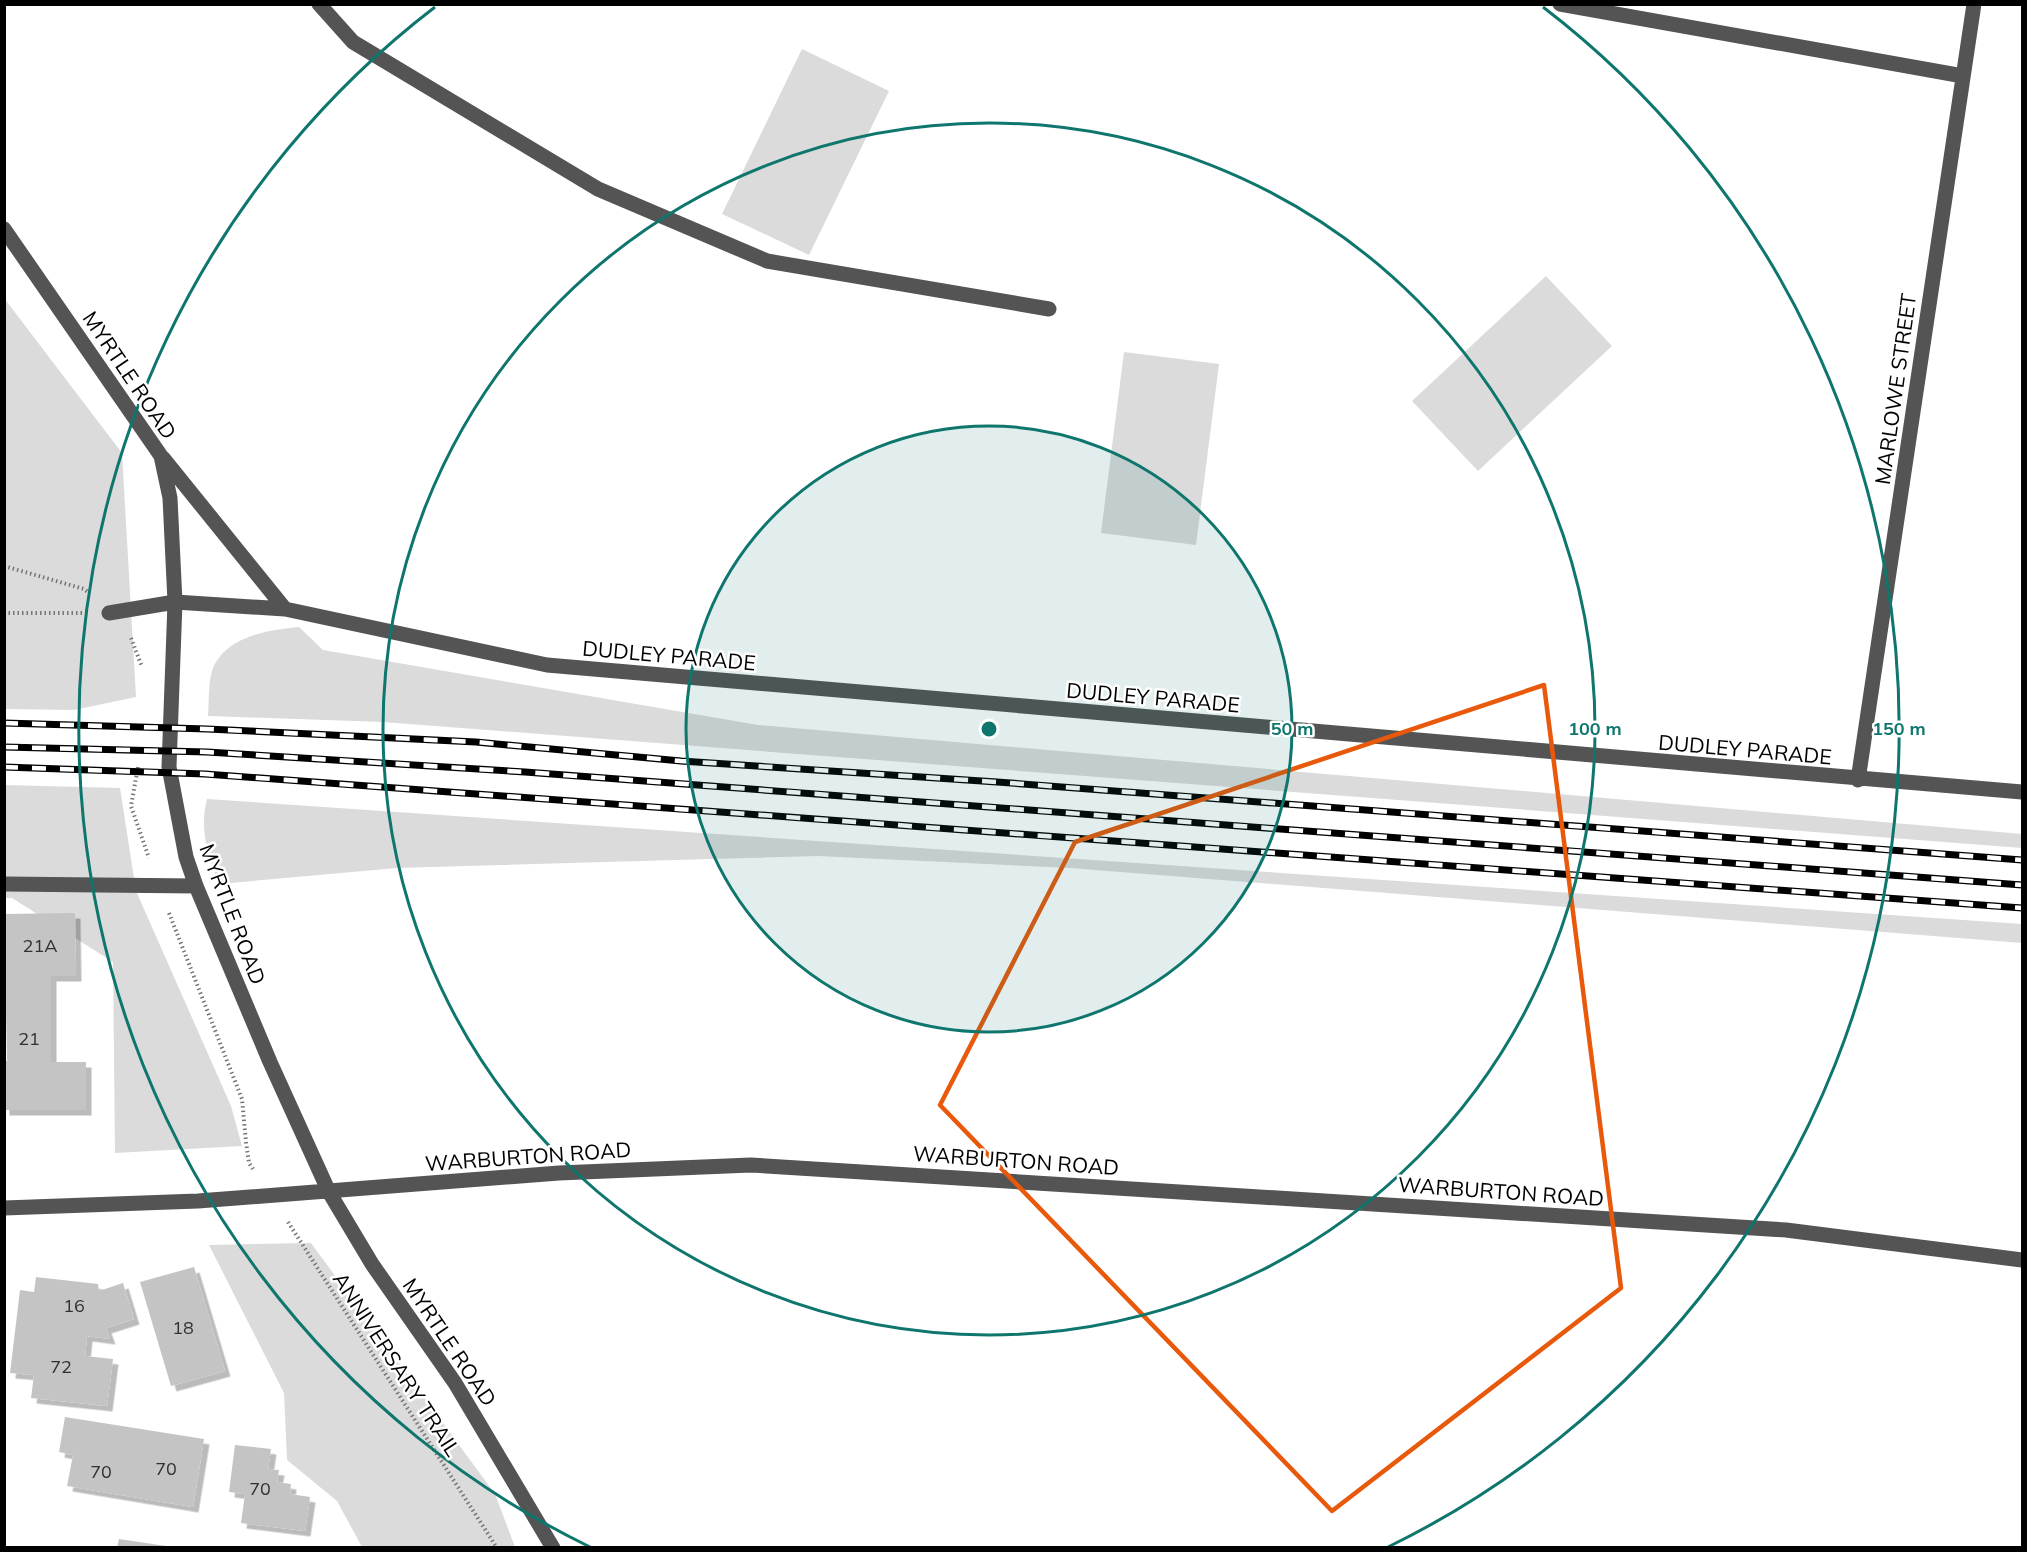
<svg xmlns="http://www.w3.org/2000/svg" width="2027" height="1552" font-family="Mulish,sans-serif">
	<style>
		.green { fill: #dbdbdb }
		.building { fill: #c4c4c4; filter: url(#shadow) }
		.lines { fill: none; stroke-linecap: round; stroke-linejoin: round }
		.path { stroke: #767676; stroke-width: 4; stroke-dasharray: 1.5 3; stroke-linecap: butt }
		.minor { stroke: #545454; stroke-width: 15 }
		.rail-casing { stroke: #000; stroke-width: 7 }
		.rail { stroke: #fff; stroke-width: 4.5; stroke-dasharray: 14; stroke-linecap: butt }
		.marked { fill: none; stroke: #e8590c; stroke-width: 4.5; stroke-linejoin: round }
		.ring { fill: none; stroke: #0f766e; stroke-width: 3 }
		.labels { text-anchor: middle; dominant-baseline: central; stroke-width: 5; stroke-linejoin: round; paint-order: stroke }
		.number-label { font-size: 18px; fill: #313131 }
		.street-label { font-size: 21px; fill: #000; stroke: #fff }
		.centre { fill: #0f766e; stroke: #fff; stroke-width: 3 }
		.ring-label { font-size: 18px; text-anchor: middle; font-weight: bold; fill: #0f766e; stroke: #fff; stroke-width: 5; stroke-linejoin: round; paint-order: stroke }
	</style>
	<defs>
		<filter id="shadow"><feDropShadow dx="5.5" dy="5.5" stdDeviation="0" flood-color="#0004"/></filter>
	</defs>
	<rect width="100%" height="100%" fill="#fff"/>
	<!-- green -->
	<path class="green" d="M802 49 889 91 809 255 722 214Z
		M1546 276 1612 346 1478 471 1412 401Z
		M4 298 122 453 136 697 74 710 5 709Z
		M1124 352 1219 364 1196 545 1101 533Z
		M299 627 323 650 758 725 2022 834V848L383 722 208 716C209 702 208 681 213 668 227 636 268 630 299 627Z
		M5 785 120 788 136 891 231 1106 242 1146 115 1153 113 962 12 898H5Z
		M207 799 2022 924V943L1070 868 818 856 397 868 219 884C208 855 199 830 207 799Z
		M311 1243 495 1494 515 1547H362L337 1501 287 1460 284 1393 209 1245Z"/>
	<!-- building -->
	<path class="building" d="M75 913 76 976H51V1062H86V1110H4V1061H7L4 914Z
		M194 1267 225 1371 171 1386 140 1282Z
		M36 1277 98 1284 99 1291 123 1283 134 1319 106 1328 110 1339 87 1336 85 1356 113 1359 107 1406 31 1398 34 1375 10 1373 20 1290 34 1292Z
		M65 1417 204 1439 193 1507 67 1486 73 1455 59 1452Z
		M235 1445 271 1449 268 1469 279 1470 277 1482 291 1484 290 1494 310 1497 305 1531 241 1523 245 1494 229 1492Z
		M119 1539 166 1546V1548H117Z"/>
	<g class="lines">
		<!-- path -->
		<path class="path" d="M4 566 84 589 89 593
			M4 613H82
			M131 638 142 667
			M138 767 131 806 149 858
			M169 913 242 1099 246 1142 249 1163 253 1169
			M288 1222 497 1548"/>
		<!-- minor -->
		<path class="minor" d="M319 4 353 42 598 189 767 261 1049 309
			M1560 4 1963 76
			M4 229 161 456 170 498 175 602 169 767 186 857 196 886 270 1062 329 1192 372 1264 455 1383 553 1548
			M163 458 285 609
			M109 613 175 602 285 609 547 665 2022 792
			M1858 780 1974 4
			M4 884 196 886
			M4 1208 198 1201 559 1173 751 1165 1786 1230 2022 1260"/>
		<defs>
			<path id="rail" d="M4 723 207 729 476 742 681 761 997 782 2022 860
				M4 747 207 752 525 772 2022 885
				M4 767 205 774 2022 908"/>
		</defs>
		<!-- rail casing -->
		<use href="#rail" class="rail-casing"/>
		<!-- rail -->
		<use href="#rail" class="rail"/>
	</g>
	<!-- marked area -->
	<path class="marked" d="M1544 685 1621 1288 1332 1511 940 1105 1075 842Z"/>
	<!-- distance rings -->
	<circle cx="989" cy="729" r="303" fill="#0f766e" fill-opacity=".12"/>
	<g class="ring">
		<circle cx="989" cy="729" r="303"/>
		<circle cx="989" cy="729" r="606"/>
		<path d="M590 1547A910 910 0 0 1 435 7M1543 7A910 910 0 0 1 1388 1547"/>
	</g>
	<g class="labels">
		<!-- number labels -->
		<g class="number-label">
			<text x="40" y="945">21A</text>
			<text x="29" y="1038">21</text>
			<text x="74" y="1305">16</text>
			<text x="183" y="1327">18</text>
			<text x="61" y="1366">72</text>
			<text x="166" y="1468">70</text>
			<text x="101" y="1471">70</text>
			<text x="260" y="1488">70</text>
		</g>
		<!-- street labels -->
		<g class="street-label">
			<text transform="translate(130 375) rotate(56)">MYRTLE ROAD</text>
			<text transform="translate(1895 389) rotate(-82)">MARLOWE STREET</text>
			<text transform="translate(669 655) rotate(5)">DUDLEY PARADE</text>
			<text transform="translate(1153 697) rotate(5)">DUDLEY PARADE</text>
			<text transform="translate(1745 749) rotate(5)">DUDLEY PARADE</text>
			<text transform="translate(233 914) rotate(69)">MYRTLE ROAD</text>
			<text transform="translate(528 1156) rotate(-4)">WARBURTON ROAD</text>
			<text transform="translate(1016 1160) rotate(4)">WARBURTON ROAD</text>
			<text transform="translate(1501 1191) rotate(4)">WARBURTON ROAD</text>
			<text transform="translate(450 1342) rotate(56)">MYRTLE ROAD</text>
			<text transform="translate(397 1364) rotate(57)">ANNIVERSARY TRAIL</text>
		</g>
	</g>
	<circle cx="989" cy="729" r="9" class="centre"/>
	<g class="ring-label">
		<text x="1292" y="735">50 m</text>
		<text x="1595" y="735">100 m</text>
		<text x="1899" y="735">150 m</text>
	</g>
	<!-- border -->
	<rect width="2027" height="1552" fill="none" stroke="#000000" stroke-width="12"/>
</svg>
